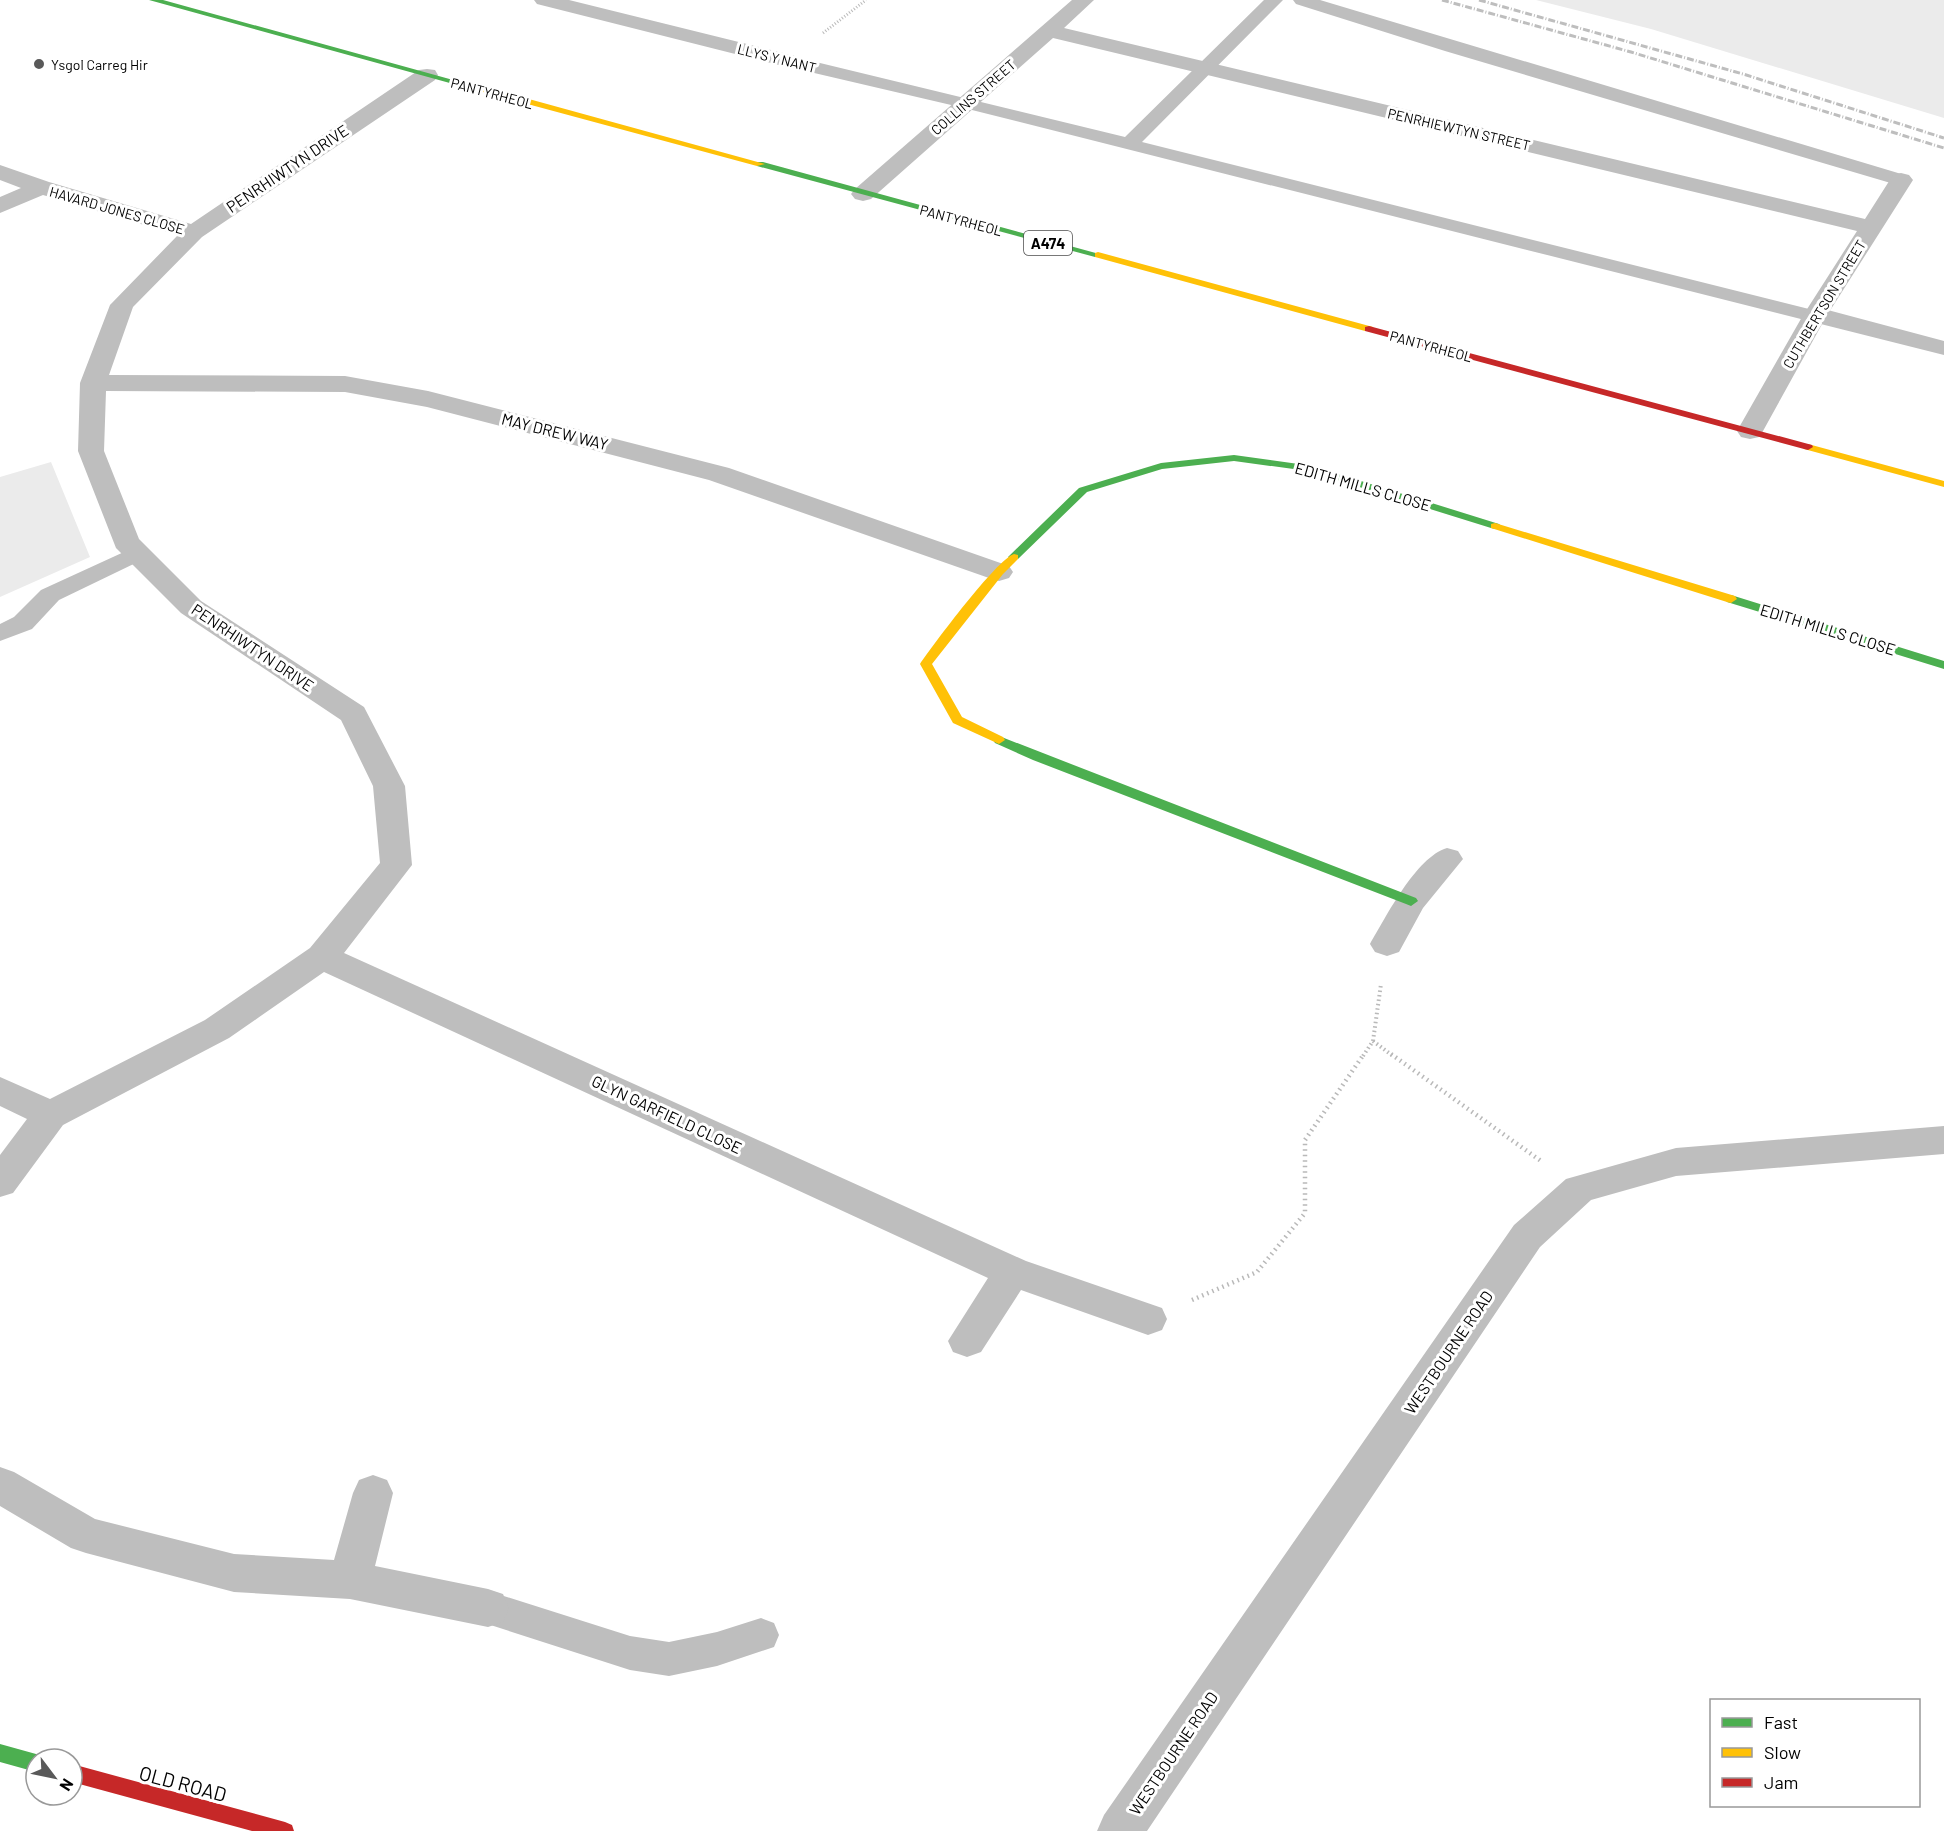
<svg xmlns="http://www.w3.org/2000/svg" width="1944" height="1831" font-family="Barlow,sans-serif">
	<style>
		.green { fill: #ebebeb }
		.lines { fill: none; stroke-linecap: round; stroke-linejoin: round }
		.path-far2 { stroke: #b9b9b9; stroke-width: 3; stroke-dasharray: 1 2; stroke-linecap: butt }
		.path-far1 { stroke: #b9b9b9; stroke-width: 4; stroke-dasharray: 1.5 3; stroke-linecap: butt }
		.path { stroke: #b9b9b9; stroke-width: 4.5; stroke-dasharray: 1.5 4; stroke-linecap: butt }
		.lane { fill: #bebebe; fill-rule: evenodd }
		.street { fill: #bebebe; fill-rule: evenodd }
		.fast { fill: #4caf50; fill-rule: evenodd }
		.slow { fill: #ffc107; fill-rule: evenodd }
		.jam { fill: #c62828; fill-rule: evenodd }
		.rail { stroke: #bebebe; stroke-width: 3; stroke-dasharray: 7 2 1 2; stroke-linecap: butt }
		.poi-dot { fill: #595959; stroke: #fff; stroke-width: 2 }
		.labels { text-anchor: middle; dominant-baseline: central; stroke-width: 6; stroke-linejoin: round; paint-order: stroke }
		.far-street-label { font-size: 14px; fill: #000; stroke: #fff }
		.far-poi-label { font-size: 14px; fill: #000; stroke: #fff; text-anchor: start }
		.shield { fill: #fff; stroke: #4c4c4c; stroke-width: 1.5 }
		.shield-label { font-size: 15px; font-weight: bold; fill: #000 }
		.street-label { font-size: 16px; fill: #000; stroke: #fff }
		.near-street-label { font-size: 20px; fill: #000; stroke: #fff }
	</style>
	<rect width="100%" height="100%" fill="#fff"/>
	<!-- green -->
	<path class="green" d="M1536 0H1944V118L1651 29Z
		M51 462 90 557 0 597V477Z"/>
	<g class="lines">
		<!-- path-far2 -->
		<path class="path-far2" d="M823 33 866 0"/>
		<!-- path-far1 -->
		<path class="path-far1" d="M1373 1041 1393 1056
			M1363 1056 1373 1041 1381 984"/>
		<!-- path -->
		<path class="path" d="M1391 1054 1541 1161
			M1192 1300 1257 1272 1305 1213V1140L1364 1054"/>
		<!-- lane -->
		<path class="lane" d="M1264 0H1283L1142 142 1809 309 1816 308 1824 309 1944 341V355L964 108 780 65 778 61 780 57 787 55 1125 137Z
			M1293 0H1320L1908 176 1911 180 1908 184H1894L1445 51 1296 4Z
			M137 546 146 548 149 553 146 558 59 600 32 629 0 641V624L14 617 41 590Z
			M488 1591 630 1636 669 1642 717 1632 761 1618 774 1623 779 1635 774 1647 717 1666 669 1676 630 1670 475 1620 470 1608 475 1596Z"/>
		<!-- street -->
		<path class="street" d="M534 0H569L795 56 798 61 795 66 787 67 537 4Z
			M1072 0H1094L1064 28 1865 219 1893 175 1901 173 1909 175 1913 180 1826 317 1763 431 1759 437 1750 439 1741 437 1737 431 1802 317 1857 231 1053 38 871 199 863 201 855 199 851 194 855 189Z
			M427 69 435 70 438 75 435 80 202 237 133 307 109 375 345 376 428 391 729 468 1009 566 1013 572 1009 578 999 581 989 578 709 480 427 407 345 392 106 391 104 451 139 539 201 601 364 707 405 786 412 865 344 953 1026 1261 1162 1308 1167 1319 1162 1330 1148 1335 1021 1290 981 1352 967 1357 953 1352 948 1341 988 1278 324 972 229 1038 63 1125 13 1193 0 1197V1155L27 1119 0 1106V1077L50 1099 205 1020 310 948 380 863 373 786 341 720 181 613 116 548 78 451 80 383 110 305 178 235 43 195 0 213V197L21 188 0 180V165L49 182 191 224 419 70Z
			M1447 848 1458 851 1463 859 1423 908 1399 952 1387 956 1375 952 1370 944C1386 917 1416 857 1447 848Z
			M1944 1126V1154L1676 1176 1591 1200 1540 1247 1147 1831H1097L1104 1815 1514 1225 1566 1179 1676 1148Z
			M0 1467 14 1472 95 1519 234 1554 334 1560 353 1493 359 1480 373 1475 387 1480 393 1493 375 1566 488 1589 503 1594 509 1608 503 1622 488 1627 350 1599 234 1592 86 1553 71 1548 0 1506Z"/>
		<!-- fast -->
		<path class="fast" d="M149 0H163L464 83 457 85Z
			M757 162H763L1103 255 1095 257 757 166Z
			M1234 455 1313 466 1499 524 1501 526 1495 529 1491 528 1308 471 1234 461 1162 469 1087 492 1018 559H1010L1008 557 1079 488 1161 463Z
			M1731 595 1944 661V669L1727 602 1725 599Z
			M999 736 1416 898 1418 901 1411 906 1406 904 1033 760 995 743 993 740Z
			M0 1744 36 1754 43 1759H36V1772L0 1762Z"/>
		<!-- slow -->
		<path class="slow" d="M457 81H463L765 164 757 166 457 85Z
			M1098 252 1373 327 1374 329 1373 331H1365L1095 257V253Z
			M1808 444 1944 481V487L1804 449 1803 447Z
			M1495 523 1735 596 1737 599 1731 603 1727 602 1491 528V524Z
			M1014 554 1018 555V559L1003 574 932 664 962 717 1003 737 1005 740 999 744 953 723 920 664C933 645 997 559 1014 554Z"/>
		<!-- jam -->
		<path class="jam" d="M1369 326 1812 445 1813 447 1808 450 1804 449 1365 331V327Z
			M72 1764 285 1822 292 1825 294 1831H252L72 1782Z"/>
		<!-- rail -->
		<path class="rail" d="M1442 0 1631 52 1944 148
			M1479 0 1743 74 1944 138"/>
	</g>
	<!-- markers -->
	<circle class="poi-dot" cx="39" cy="64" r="6"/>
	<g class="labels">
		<!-- far-street labels -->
		<g class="far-street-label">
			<text transform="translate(777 58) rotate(14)">LLYS Y NANT</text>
			<text transform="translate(492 93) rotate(15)">PANTYRHEOL</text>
			<text transform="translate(973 97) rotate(-41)">COLLINS STREET</text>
			<text transform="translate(1459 129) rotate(13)">PENRHIEWTYN STREET</text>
			<text transform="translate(117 210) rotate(16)">HAVARD JONES CLOSE</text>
			<text transform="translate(961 220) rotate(15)">PANTYRHEOL</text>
			<text transform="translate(1824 304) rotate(-59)">CUTHBERTSON STREET</text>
			<text transform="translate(1431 346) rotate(15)">PANTYRHEOL</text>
		</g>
		<!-- far-poi labels -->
		<g class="far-poi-label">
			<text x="51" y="64">Ysgol Carreg Hir</text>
		</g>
		<!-- shield labels -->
		<rect class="shield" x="1024" y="231" width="48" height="24" rx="4.5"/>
		<g class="shield-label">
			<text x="1048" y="243">A474</text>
		</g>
		<!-- street labels -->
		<g class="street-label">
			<text transform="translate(287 168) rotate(-34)">PENRHIWTYN DRIVE</text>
			<text transform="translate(555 431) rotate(14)">MAY DREW WAY</text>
			<text transform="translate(1363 486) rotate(16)">EDITH MILLS CLOSE</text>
			<text transform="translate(1828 629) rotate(17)">EDITH MILLS CLOSE</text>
			<text transform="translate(253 647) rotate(34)">PENRHIWTYN DRIVE</text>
			<text transform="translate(667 1114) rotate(25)">GLYN GARFIELD CLOSE</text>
			<text transform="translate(1448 1352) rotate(-56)">WESTBOURNE ROAD</text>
			<text transform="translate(1173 1753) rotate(-56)">WESTBOURNE ROAD</text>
		</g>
		<!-- near-street labels -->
		<g class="near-street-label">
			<text transform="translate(183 1783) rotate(15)">OLD ROAD</text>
		</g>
	</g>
	<!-- legend -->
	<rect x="1710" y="1699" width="210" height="108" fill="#ffffff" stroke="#999999" stroke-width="1.5"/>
	<rect x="1722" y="1718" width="30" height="9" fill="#4caf50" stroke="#999999" stroke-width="1.5"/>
	<text x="1764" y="1729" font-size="18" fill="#000000">Fast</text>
	<rect x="1722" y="1748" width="30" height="9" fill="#ffc107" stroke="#999999" stroke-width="1.5"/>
	<text x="1764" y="1759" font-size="18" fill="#000000">Slow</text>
	<rect x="1722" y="1778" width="30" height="9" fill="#c62828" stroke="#999999" stroke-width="1.5"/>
	<text x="1764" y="1789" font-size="18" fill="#000000">Jam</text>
	<!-- north arrow -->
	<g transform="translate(54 1777) rotate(122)"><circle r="28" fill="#ffffff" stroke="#999999" stroke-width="1.5"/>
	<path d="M0-4.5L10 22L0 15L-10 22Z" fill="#595959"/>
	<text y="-9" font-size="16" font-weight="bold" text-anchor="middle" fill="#000000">N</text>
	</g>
</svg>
